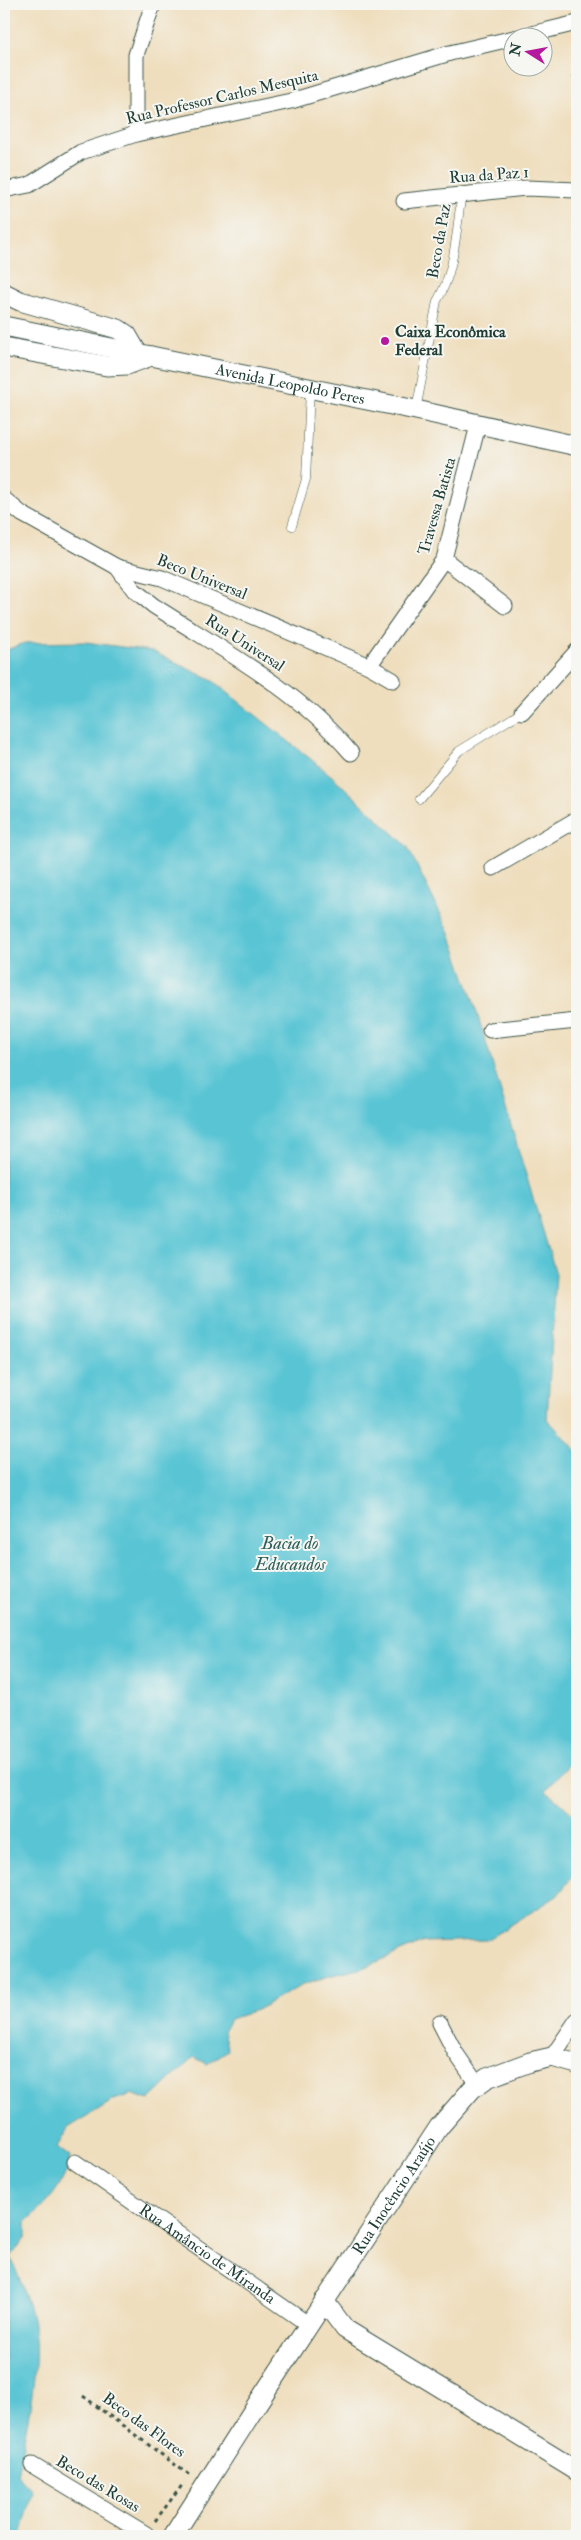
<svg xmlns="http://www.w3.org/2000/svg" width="581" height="2540" font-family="'IM FELL Double Pica',serif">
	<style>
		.water { fill: #59c4d4; stroke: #3c8084 }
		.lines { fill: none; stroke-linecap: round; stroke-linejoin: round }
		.service-casing { stroke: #3e5549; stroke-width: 9 }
		.minor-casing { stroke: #3e5549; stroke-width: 17 }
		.tertiary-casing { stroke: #3e5549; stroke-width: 21 }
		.path { stroke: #3e5549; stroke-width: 3; stroke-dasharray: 4 4; stroke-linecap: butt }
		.service { stroke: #fff; stroke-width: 8 }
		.minor { stroke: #fff; stroke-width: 15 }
		.tertiary { stroke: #fff; stroke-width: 19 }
		.poi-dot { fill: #b5179e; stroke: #f6f6f2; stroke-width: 2 }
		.labels { text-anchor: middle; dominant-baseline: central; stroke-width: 4; stroke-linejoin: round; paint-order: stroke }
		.street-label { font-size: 16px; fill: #1f3d34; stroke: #f6f6f2 }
		.poi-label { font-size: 16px; font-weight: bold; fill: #1f3d34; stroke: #f6f6f2; text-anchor: start }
		.water-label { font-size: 18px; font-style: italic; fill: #2e5f5c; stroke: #f6f6f2 }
	</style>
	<rect width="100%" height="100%" fill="#f6f6f2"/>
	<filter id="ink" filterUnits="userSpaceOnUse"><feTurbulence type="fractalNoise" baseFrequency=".02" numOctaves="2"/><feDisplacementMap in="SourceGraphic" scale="10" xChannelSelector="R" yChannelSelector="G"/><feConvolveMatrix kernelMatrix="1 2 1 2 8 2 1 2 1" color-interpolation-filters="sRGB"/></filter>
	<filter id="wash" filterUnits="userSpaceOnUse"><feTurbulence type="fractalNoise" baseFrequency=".0096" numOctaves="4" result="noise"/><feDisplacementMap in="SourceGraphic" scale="20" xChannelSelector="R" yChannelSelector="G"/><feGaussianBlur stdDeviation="1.12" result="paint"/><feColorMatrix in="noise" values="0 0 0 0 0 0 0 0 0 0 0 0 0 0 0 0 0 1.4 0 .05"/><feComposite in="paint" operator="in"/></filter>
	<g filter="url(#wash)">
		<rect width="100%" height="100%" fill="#efdebd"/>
		<!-- water -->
		<path class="water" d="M85 642 152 651 213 681 333 777 407 846 449 931 473 1000 556 1274 547 1419 577 1451V1656L575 1657 577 1659V1755L546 1790 577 1818V1871L557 1896 487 1940 424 1942 360 1969 332 1975 304 1984 257 2010 230 2019 223 2032 228 2050 207 2064 194 2057 149 2100 131 2094 114 2100 68 2128 57 2147 70 2157C66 2184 46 2205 26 2222V2236L11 2257C20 2282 33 2310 35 2338 38 2383 25 2430 17 2475L33 2492 21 2536H4V651L25 643Z"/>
	</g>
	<g filter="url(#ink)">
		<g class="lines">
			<defs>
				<path id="service" d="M577 36V77
					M416 410 437 301C456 270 456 229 462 193
					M292 526 306 479 310 389
					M419 799 459 751 522 712"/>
				<g id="minor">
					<path d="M515 38 577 23"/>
					<path d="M136 134V55L153 4"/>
					<path d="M4 190 29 185 81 152 136 134 291 101 450 53 514 38"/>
					<path d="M404 201 526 188 577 190"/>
					<path d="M4 499 22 514 117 567 162 578 369 666 393 680"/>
					<path d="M444 559 505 606"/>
					<path d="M117 567 134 590 154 606C224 651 297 689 351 753"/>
					<path d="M369 666 444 559 478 425"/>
					<path d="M522 712 577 651"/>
					<path d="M493 868 577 819"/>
					<path d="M490 1030 577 1021"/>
					<path d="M440 2023 455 2052 477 2084"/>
					<path d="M552 2057 577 2020"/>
					<path id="s1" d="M75 2162 309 2325"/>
					<path d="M32 2465 146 2534 145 2536"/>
				</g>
				<g id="tertiary">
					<path d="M4 293 20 301 118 329 127 335 138 354"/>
					<path id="s2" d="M4 326 416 410 577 446"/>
					<path d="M4 347 107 366 127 365 151 356"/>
					<path d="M324 2301 345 2329 577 2471"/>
					<path id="s3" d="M173 2536 259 2401 439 2127 472 2089 487 2078 530 2062 552 2057 577 2064"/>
				</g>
			</defs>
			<!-- service casing -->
			<use href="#service" class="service-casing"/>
			<!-- minor casing -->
			<use href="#minor" class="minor-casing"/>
			<!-- tertiary casing -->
			<use href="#tertiary" class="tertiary-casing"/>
			<!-- path -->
			<path class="path" d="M83 2396 189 2475
				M155 2521 183 2484"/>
			<!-- service -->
			<use href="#service" class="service"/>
			<!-- minor -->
			<use href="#minor" class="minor"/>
			<!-- tertiary -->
			<use href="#tertiary" class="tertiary"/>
		</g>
	</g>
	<!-- markers -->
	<circle class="poi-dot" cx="385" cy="341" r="5"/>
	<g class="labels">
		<!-- street labels -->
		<g class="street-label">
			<text transform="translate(222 97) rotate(-13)">Rua Professor Carlos Mesquita</text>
			<text transform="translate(489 175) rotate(-4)">Rua da Paz 1</text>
			<text transform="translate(439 241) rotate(-80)">Beco da Paz</text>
			<text stroke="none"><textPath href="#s2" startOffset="292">Avenida Leopoldo Peres</textPath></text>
			<text transform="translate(437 506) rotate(-74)">Travessa Batista</text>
			<text transform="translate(202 577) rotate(22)">Beco Universal</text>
			<text transform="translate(245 643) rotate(33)">Rua Universal</text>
			<text stroke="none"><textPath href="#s3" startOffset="406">Rua Inocêncio Araújo</textPath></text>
			<text stroke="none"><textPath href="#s1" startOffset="161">Rua Amâncio de Miranda</textPath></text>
			<text transform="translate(144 2425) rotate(36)">Beco das Flores</text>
			<text transform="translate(98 2484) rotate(31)">Beco das Rosas</text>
		</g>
		<!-- poi labels -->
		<g class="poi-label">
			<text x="395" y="332">Caixa Econômica<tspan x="395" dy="18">Federal</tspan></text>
		</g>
		<!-- water labels -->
		<g class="water-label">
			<text x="290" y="1543">Bacia do<tspan x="290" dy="21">Educandos</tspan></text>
		</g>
	</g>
	<!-- margin -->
	<rect width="581" height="2540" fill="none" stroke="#f6f6f2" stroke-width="20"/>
	<!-- north arrow -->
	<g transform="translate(528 52) rotate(281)"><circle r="24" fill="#f6f6f2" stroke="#a0aca6"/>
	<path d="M0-4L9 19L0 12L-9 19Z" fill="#b5179e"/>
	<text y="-8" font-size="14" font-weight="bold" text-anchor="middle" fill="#1f3d34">N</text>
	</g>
</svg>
